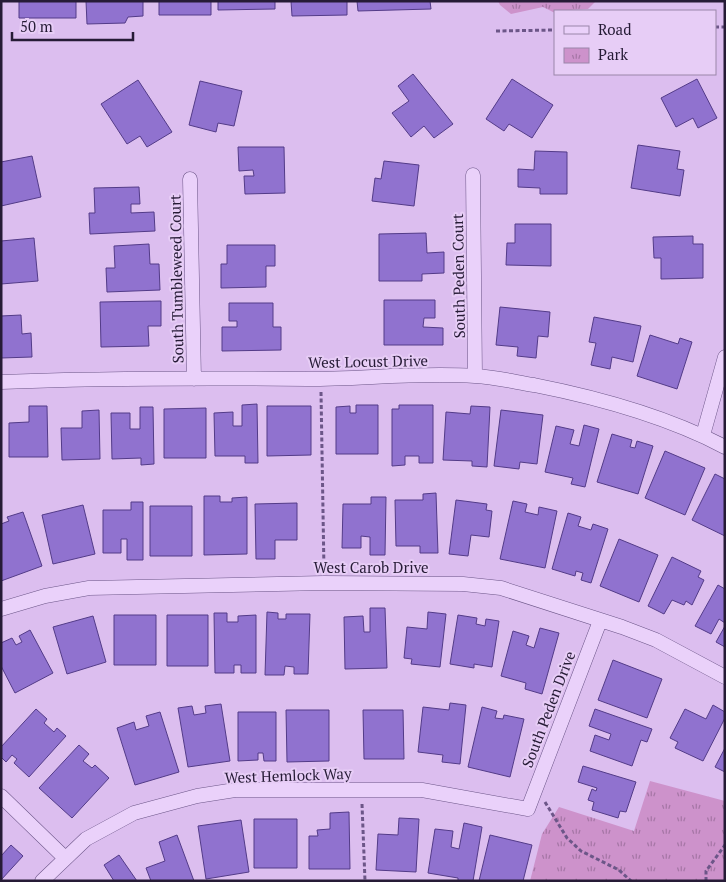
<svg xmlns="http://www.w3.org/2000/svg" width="726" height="882" font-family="'PT Serif',serif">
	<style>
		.park { fill: url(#park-tufts) }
		.building { fill: #9072cf; stroke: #533b88 }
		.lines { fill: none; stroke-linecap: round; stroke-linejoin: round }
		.street-casing { stroke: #6c5688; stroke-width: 15 }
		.path { stroke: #6c5688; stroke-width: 3; stroke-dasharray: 4 2.5; stroke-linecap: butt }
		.street { stroke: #ead1fa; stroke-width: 14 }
		.labels { text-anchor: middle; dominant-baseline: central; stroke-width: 4; stroke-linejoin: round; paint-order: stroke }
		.street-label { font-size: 15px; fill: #261b36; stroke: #e7cdf6 }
	</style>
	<defs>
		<pattern id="park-tufts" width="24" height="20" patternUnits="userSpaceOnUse" patternTransform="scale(1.25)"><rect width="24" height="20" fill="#cd92cb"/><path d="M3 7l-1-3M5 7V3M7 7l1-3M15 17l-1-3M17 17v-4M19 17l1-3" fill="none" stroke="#a676a6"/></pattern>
	</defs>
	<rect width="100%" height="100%" fill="#dcbeef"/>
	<!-- park -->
	<path class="park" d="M498 1H596L588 9 555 11V13L543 7 511 14 500 5Z
		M650 781 725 801V881H530L542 834 559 807 634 831Z"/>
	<!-- building -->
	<path class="building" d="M19 1H76V18H19Z
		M86 1H143V16L128 17 125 23 87 24Z
		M159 1H211V15H159Z
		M218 1H275V9L218 10Z
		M291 1H347V15L292 16Z
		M357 1H430L431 9 358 11Z
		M413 74 453 124 434 138 424 126 411 137 392 113 409 101 398 86Z
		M512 79 553 105 532 138 509 124 504 131 486 119Z
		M697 79 717 118 698 128 693 118 676 127 661 98Z
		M138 80 172 132 147 147 140 136 127 144 101 104Z
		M200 81 242 91 234 126 218 123 216 132 189 125Z
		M638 145 680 151 677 169 684 170 680 196 631 188Z
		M238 147H284L285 193 245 194 244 176H254L253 170 239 171Z
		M535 151 567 152V194H540V188L518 187V169L534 170Z
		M32 156 41 197 1 206V162Z
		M384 161 419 165 414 206 372 201 375 178 381 179Z
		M139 187 140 204H131V213L154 212 155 231 90 234 89 213H95L94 188Z
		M515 224H551V266L506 265 507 243H515Z
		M426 233 427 253 444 252V273L422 274V281H379V234Z
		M693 236V244H703V278L661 279V258H654L653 237Z
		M34 238 38 281 1 284V241Z
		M149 244 150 264H159L160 290 107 292 106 268H115L114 246Z
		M227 245H275V266H266V287L221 288V264H227Z
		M384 300H435V318H424L423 327 443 328V345H384Z
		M161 301V326H148L149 346 101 347 100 302Z
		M229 303H273V327H281V350L222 351V327H237V321H229Z
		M500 307 550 312 548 337 538 336 536 358 517 356 518 347 496 345Z
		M21 315 22 334 31 333 32 357 1 358V316Z
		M594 317 641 326 633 362 612 357 610 369 591 365 596 343 589 342Z
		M650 335 678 344 680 338 692 342 677 389 637 376Z
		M257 404 258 463H245V456H215L214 413 233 412V426H242V405Z
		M356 405H378V454H336V407L350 406V413H356Z
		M399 405H433V463H419V456H405V465L392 466V409H399Z
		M29 406H47L48 457H9V423L29 422Z
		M267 406H311V455L267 456Z
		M471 406 490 407 487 467 472 466V461L443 460 446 412 470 414Z
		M140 407H153L154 464 141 465V458L112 459 111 413H130V429H140Z
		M206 408V458H164V409Z
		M99 410 100 459 62 460 61 428H82V411Z
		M501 410 543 415 537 464 520 462 519 469 494 466Z
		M584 425 599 429 585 487 571 484 573 478 545 472 556 426 574 430 570 444 579 446Z
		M612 434 632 440 630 447 635 448 637 441 653 446 638 494 597 482Z
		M665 451 705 468 685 515 645 498Z
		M715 474 725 479V536L692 520Z
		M436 493 438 553H420V546H396L395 500H423V494Z
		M204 496H220V502H232V498L247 497V554L204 555Z
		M371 497H386L385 555H370V537L361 536V548H342L343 504H371Z
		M456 500 487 504 486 510 492 511 489 537 471 535 468 556 449 554Z
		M513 501 527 504 525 512 538 515 539 507 557 511 545 568 500 559Z
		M131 502H143V560H127V539H121V553H103V510H131Z
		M297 503V540H275V559H256L255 504Z
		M83 505 95 554 53 564 42 515Z
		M150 506H192V556H150Z
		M23 512 42 566 1 581V524L9 521 7 517Z
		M568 513 581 517 578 526 591 530 593 524 608 529 591 583 581 580 583 573 576 571 575 576 552 569Z
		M619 539 658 555 639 602 600 586Z
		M672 557 701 571 698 577 704 580 692 605 686 601 684 605 672 600 664 614 648 606Z
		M718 585 725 589V623L719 619 711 634 695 626Z
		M370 608H385L387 668 345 669 344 617 363 616 364 632H370Z
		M267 612 278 613V619H286V614H310L308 674H294V667L285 666 284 675H265Z
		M428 612 446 614 440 667 411 664 412 659 404 658 407 627 427 629Z
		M214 613H227V622H238V616L256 615V673H241V665H234V673H215Z
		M114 615H156V665H114Z
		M167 615H208V666H167Z
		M458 615 477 618 476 624 485 626 486 619 499 621 492 667 474 664V668L450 664Z
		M93 616 106 662 67 674 53 627Z
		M725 626V647L716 642Z
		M540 628 559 633 542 694 525 689 526 683 501 676 513 631 529 636 526 645 534 648Z
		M30 630 53 673 15 693 1 666V643L12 638 16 645 22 642 19 636Z
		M613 660 662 679 647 718 598 700Z
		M450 703 466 705 460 764 442 762 443 755 418 752 423 707 449 710Z
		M221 704 230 761 188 767 178 708 192 706 194 715 206 713 205 706Z
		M713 705 725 712V718L703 761 675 748 678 742 670 738 685 709 706 719Z
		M482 707 497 711 495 718 503 719 504 715 524 719 510 777 468 767Z
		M36 709 47 719 44 723 54 732 57 728 66 736 29 777 14 763 17 759 12 755 6 762 1 757V747Z
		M595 709 652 729 647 742 641 740 632 766 590 751 595 735 609 740 611 734 589 726Z
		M286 710H329V761L287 762Z
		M363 710H403L404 759H364Z
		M160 712 179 772 135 785 117 728 134 722 136 730 149 726 146 716Z
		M238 712H276V761H264L263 753H258V760L238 761Z
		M79 745 89 754 83 761 92 768 95 765 109 778 72 818 39 788Z
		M725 748V772L715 767Z
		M583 766 636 782 626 812 620 811 618 818 592 810 594 802 588 800 592 789 596 791 597 788 578 782Z
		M349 812 350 869H309V836H318L317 830 330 829V813Z
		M399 818 419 819 416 872 376 870 378 834 398 835Z
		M254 819H297V868H254Z
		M241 820 249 872 206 879 198 826Z
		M464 823 482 827 473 881H458V878L428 873 435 829 453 831 451 847 459 849Z
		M177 835 194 881H151L146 868 165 861 159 842Z
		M490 835 532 845 523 881H479Z
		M11 845 23 856 1 880V856Z
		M119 855 137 881H114L104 865Z"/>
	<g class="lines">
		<defs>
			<path id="street" d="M473 175 475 376
				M190 179 194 379
				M1 382C103 378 206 378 308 379 363 379 419 372 475 376 495 377 515 382 534 385 600 398 666 416 725 447
				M703 435 725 357
				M1 609 45 596 89 588 324 583 463 584 501 588 622 627 656 640 725 677
				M1 796 65 858
				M42 881 86 839 134 813 197 796 235 790H422L528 809 600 621"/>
		</defs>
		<!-- street casing -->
		<use href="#street" class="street-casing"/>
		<!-- path -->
		<path class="path" d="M715 27H725
			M496 31 555 30
			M321 392 324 571
			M545 802 567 838 581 851 619 870 631 881
			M362 804 365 881
			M706 881V871L725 845"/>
		<!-- street -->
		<use href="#street" class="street"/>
	</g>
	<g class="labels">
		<!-- street labels -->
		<g class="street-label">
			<text transform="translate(458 276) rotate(-91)">South Peden Court</text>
			<text transform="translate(176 279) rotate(-91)">South Tumbleweed Court</text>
			<text transform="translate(368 361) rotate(-1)">West Locust Drive</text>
			<text x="371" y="567">West Carob Drive</text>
			<text transform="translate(548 709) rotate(-69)">South Peden Drive</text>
			<text transform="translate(288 775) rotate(-2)">West Hemlock Way</text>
		</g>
	</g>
	<!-- border -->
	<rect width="726" height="882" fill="none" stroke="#261b36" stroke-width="5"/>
	<!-- legend -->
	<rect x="554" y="10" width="162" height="65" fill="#e7cdf6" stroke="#9a86a9"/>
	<rect x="564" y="26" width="25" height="8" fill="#ead1fa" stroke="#9a86a9"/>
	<text x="598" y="35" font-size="15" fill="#261b36">Road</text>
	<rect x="564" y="48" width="25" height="15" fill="url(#park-tufts)" stroke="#9a86a9"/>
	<text x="598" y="60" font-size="15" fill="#261b36">Park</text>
	<!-- scale -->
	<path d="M12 32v8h121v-8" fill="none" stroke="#261b36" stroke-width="2.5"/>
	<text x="20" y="32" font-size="15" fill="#261b36" stroke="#e7cdf6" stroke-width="4" paint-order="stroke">50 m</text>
</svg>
